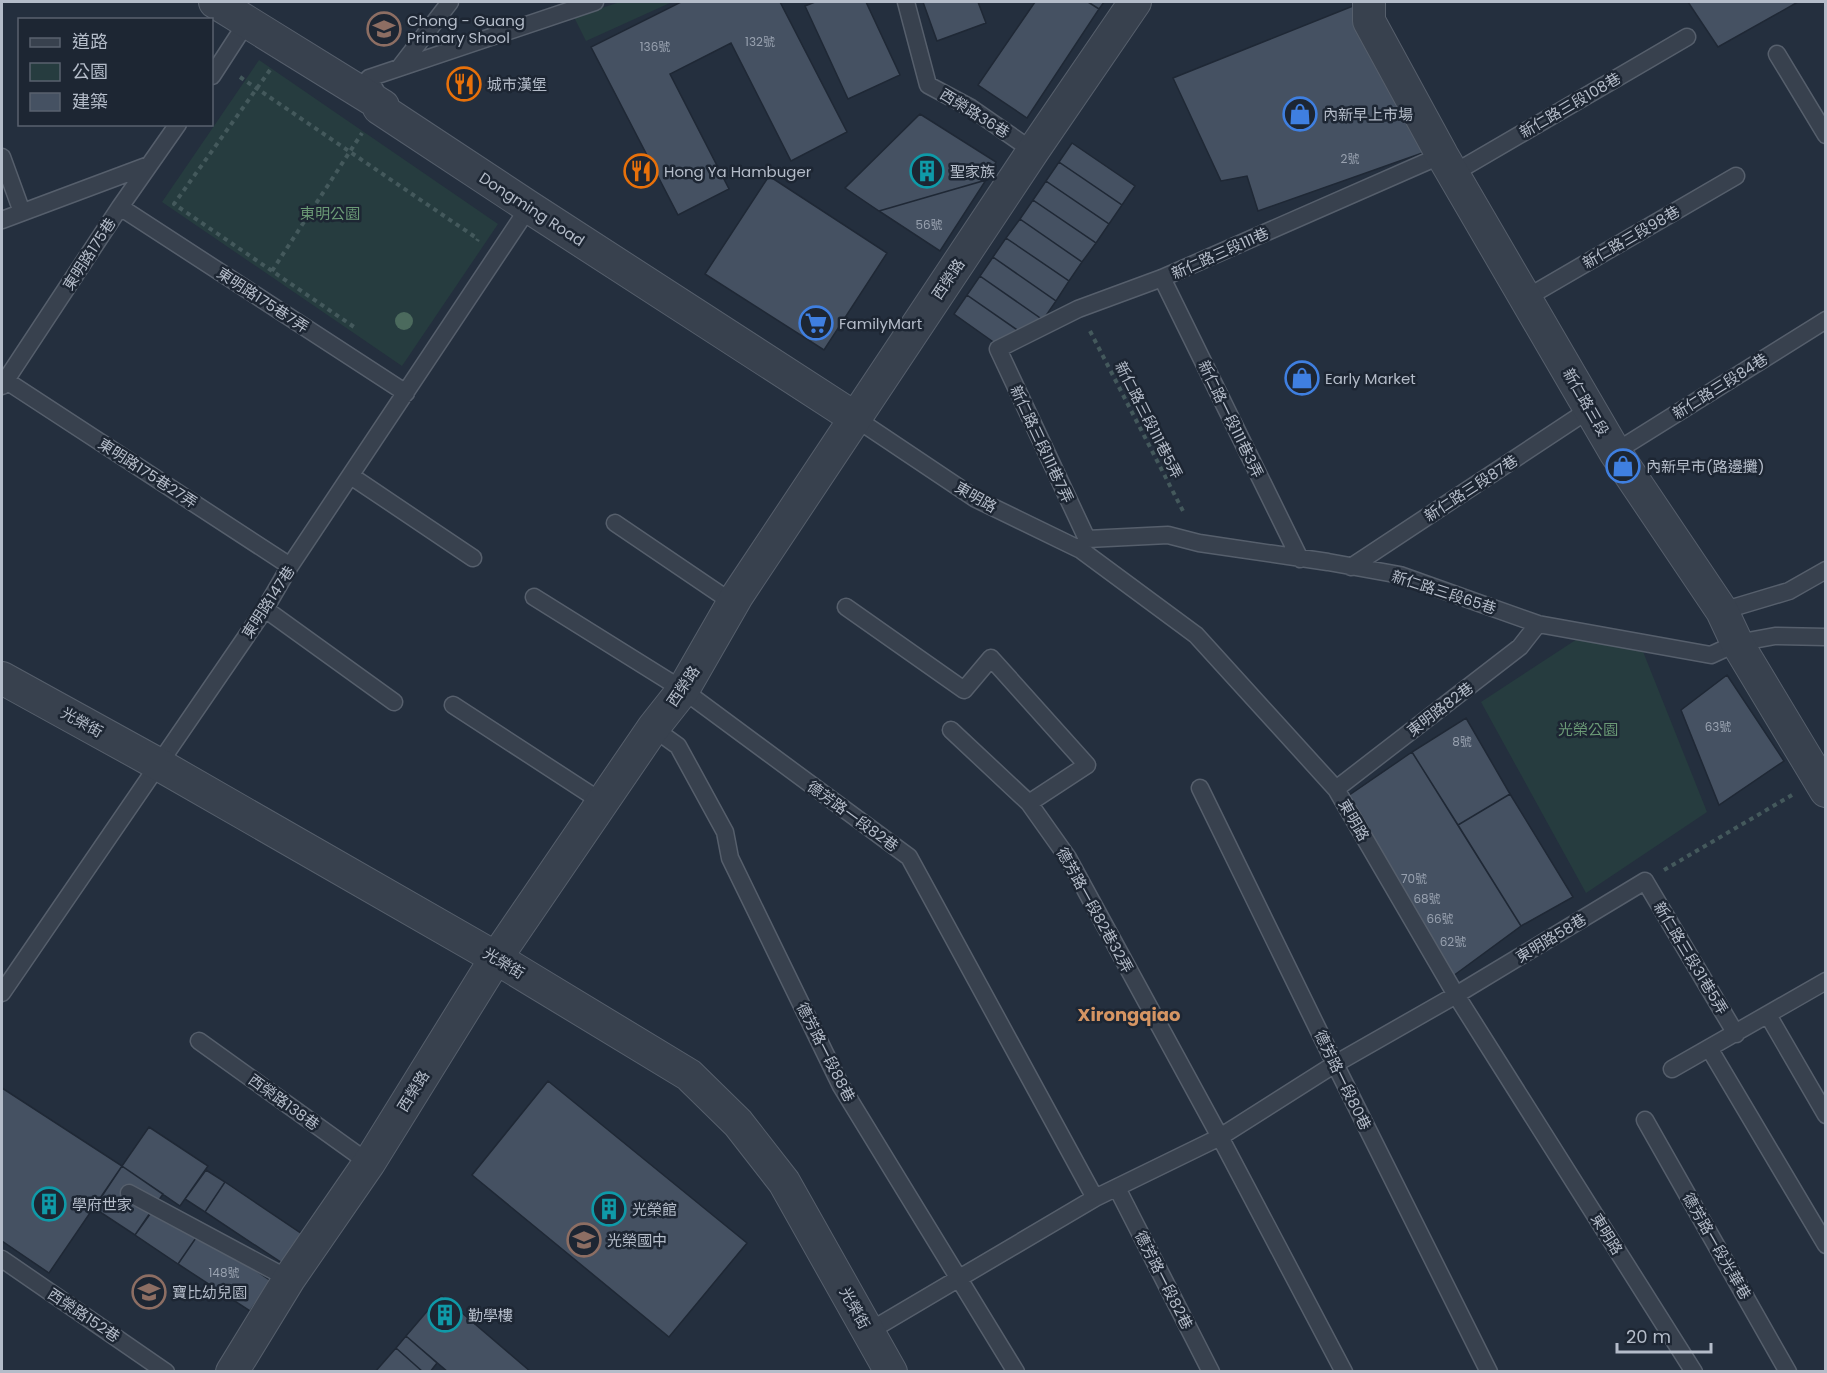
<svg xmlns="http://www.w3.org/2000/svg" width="1827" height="1373" font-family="Poppins,'Noto Sans TC',sans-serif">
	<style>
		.green { fill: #263c3f }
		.building { fill: #455162; stroke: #1f2835; stroke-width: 1.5 }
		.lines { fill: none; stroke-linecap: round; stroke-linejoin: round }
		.lane-casing { stroke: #565f6c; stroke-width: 19 }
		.street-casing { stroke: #565f6c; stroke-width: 34 }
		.path { stroke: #44595c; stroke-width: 4; stroke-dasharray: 4.5 4.5; stroke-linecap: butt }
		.lane { stroke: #38414e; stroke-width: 16 }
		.street { stroke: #38414e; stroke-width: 32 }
		.tree { fill: #4b6a5d }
		.labels { text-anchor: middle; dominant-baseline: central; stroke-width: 5; stroke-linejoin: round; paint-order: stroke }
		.number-label { font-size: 12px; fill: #98a1af }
		.poi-label { font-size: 15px; fill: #b4bcc9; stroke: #1d2633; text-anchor: start }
		.street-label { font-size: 15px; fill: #b4bcc9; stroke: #1d2633 }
		.park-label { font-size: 15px; fill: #6b9a76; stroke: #1d2633 }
		.quarter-label { font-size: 18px; font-weight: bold; fill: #d59563; stroke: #1d2633 }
	</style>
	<rect width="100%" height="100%" fill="#242f3e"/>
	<!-- green -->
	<path class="green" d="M620 2H672L586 41 574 17Z
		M259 60 498 224 402 366 162 202Z
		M1594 628 1640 644 1707 812 1586 893 1481 702Z"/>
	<!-- building -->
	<path class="building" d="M681 2H780L847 132 791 161 731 43 670 74 729 189 678 215 591 47Z
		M815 2H866L900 75 848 99 805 6Z
		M923 2H978L986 23 937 41Z
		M1035 2H1088L1099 9 1027 118 978 85Z
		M1088 2H1104L1099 9Z
		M1688 2H1798L1718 47Z
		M1353 6 1428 151 1258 211 1247 176 1221 181 1173 78Z
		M920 114 996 162 986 180 879 211 845 188Z
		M1072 143 1135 186 1122 205 1059 162Z
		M1059 162 1122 205 1109 224 1046 181Z
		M769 176 887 253 824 350 705 274Z
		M986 180 940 251 879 211Z
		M1046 181 1109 224 1096 243 1033 200Z
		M1033 200 1096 243 1082 262 1020 219Z
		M1020 219 1082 262 1069 281 1006 238Z
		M1006 238 1069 281 1056 301 993 257Z
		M993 257 1056 301 1043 320 980 276Z
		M980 276 1043 320 1023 334 967 295Z
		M967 295 1023 334 999 346 954 314Z
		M1727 675 1784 761 1719 805 1681 710Z
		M1466 718 1510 794 1458 825 1412 752Z
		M1412 752 1521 926 1453 976 1345 798Z
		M1510 794 1573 897 1521 926 1458 825Z
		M548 1081 747 1243 669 1337 472 1175Z
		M2 1088 122 1166 49 1273 2 1241Z
		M149 1127 208 1166 180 1206 122 1166Z
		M122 1166 163 1194 135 1235 94 1208Z
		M206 1170 225 1182 205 1212 185 1199Z
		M225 1182 305 1236 285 1265 205 1212Z
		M158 1203 200 1232 178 1264 135 1235Z
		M200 1232 271 1281 250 1311 178 1264Z
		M441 1295 531 1372H448L406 1336Z
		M406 1336 437 1363 430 1372H423L396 1348Z
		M396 1348 423 1372H375Z"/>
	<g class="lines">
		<defs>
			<path id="lane" d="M906 2 928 85 971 108 1033 151
				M1777 54 1826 135
				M400 67 450 2
				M212 76 247 22
				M380 99 369 78 595 2
				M2 157 22 212
				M1454 173 1687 37
				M120 207 406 393
				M2 220 149 165
				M1162 278 1300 559
				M1526 298 1736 176
				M5 380 290 566
				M2 386 120 207 178 124
				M855 418 976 499 1081 550 1196 635 1336 789 1456 995 1694 1372
				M1615 452 1826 320
				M351 476 473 558
				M615 523 733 603
				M1087 539 998 349 1078 309 1162 278 1442 155
				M1081 550 1087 539 1168 535 1199 543 1328 562 1400 575 1538 624 1711 655 1737 643 1775 636 1826 637
				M1351 567 1590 409
				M534 597 683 690 909 857 1095 1198
				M846 607 964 690 991 658 1087 765 1029 803 1068 858 1220 1137 1344 1372
				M265 609 394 702
				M1722 611 1789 591 1826 570
				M453 705 602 802
				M653 728 678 746 725 832 730 858 841 1086 1016 1372
				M951 730 1029 803
				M1200 788 1335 1064 1489 1372
				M1336 789 1520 647 1538 624
				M2 993 265 609 290 566 529 207
				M1768 1015 1826 1115
				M199 1041 369 1163
				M1709 1048 1826 1245
				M1672 1069 1826 981
				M1645 1120 1788 1372
				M1117 1188 1211 1372
				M129 1193 289 1279
				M2 1259 166 1372
				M868 1332 1095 1198 1220 1137 1335 1064 1456 995 1645 881 1736 1034"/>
			<path id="street" d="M215 2 383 106 379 108 529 207 855 418
				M1369 2V21L1442 155 1615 452 1722 611 1737 643 1826 791
				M2 678 158 764 496 958 689 1075 738 1123 784 1182 891 1372
				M232 1372 289 1279 369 1163 496 958 653 728 683 690 737 596 1033 151 1135 2"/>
		</defs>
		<!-- lane casing -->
		<use href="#lane" class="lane-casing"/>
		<!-- street casing -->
		<use href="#street" class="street-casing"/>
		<!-- path -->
		<path class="path" d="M270 70 174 204 357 329
			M240 77 478 239 477 241
			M272 271 362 133
			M1090 331 1184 513
			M1664 870 1792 795"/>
		<!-- lane -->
		<use href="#lane" class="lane"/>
		<!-- street -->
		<use href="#street" class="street"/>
	</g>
	<!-- trees -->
	<circle class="tree" cx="404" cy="321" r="9"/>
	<!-- icons -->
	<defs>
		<symbol id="school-ring" viewBox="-11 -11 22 22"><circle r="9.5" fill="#1d2633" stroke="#8d6e63" stroke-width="1.5"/><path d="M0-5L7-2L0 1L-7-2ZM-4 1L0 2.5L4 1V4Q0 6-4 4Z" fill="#8d6e63"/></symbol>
		<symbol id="restaurant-ring" viewBox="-11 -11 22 22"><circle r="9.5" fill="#1d2633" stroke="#e8710a" stroke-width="1.5"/><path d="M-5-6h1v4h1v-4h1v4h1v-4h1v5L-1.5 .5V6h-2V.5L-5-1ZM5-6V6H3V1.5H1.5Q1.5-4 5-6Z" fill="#e8710a"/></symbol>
		<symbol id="shop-ring" viewBox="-11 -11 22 22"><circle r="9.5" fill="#1d2633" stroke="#3f7fe0" stroke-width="1.5"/><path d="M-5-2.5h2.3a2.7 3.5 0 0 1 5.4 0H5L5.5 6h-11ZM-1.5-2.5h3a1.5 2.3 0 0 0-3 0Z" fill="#3f7fe0"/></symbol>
		<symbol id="building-ring" viewBox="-11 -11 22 22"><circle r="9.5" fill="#1d2633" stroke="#0f9aa8" stroke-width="1.5"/><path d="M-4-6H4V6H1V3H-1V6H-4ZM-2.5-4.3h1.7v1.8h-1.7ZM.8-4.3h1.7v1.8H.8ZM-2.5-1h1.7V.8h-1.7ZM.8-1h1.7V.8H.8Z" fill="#0f9aa8"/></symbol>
		<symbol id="supermarket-ring" viewBox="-11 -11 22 22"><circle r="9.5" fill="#1d2633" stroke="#3f7fe0" stroke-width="1.5"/><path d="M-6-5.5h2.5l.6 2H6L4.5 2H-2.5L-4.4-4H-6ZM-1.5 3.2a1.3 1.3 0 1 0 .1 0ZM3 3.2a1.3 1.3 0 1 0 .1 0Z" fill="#3f7fe0"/></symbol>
	</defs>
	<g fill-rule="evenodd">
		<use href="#school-ring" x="365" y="10" width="38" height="38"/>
		<use href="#restaurant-ring" x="445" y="65" width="38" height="38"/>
		<use href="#shop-ring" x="1281" y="95" width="38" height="38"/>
		<use href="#restaurant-ring" x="622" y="152" width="38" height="38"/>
		<use href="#building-ring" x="908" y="152" width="38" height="38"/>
		<use href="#supermarket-ring" x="797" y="304" width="38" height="38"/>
		<use href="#shop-ring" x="1283" y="359" width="38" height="38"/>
		<use href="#shop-ring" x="1604" y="447" width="38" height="38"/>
		<use href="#building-ring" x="30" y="1185" width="38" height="38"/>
		<use href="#building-ring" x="590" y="1190" width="38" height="38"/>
		<use href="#school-ring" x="565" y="1221" width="38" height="38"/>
		<use href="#school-ring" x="130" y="1273" width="38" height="38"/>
		<use href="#building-ring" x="426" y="1296" width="38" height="38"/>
	</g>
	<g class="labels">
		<!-- number labels -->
		<g class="number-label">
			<text x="760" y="41">132號</text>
			<text x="655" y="46">136號</text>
			<text x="1350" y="158">2號</text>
			<text x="929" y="224">56號</text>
			<text x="1718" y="726">63號</text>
			<text x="1462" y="741">8號</text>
			<text x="1414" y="878">70號</text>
			<text x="1427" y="898">68號</text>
			<text x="1440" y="918">66號</text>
			<text x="1453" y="941">62號</text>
			<text x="224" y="1272">148號</text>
		</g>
		<!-- poi labels -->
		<g class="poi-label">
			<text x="407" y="20">Chong - Guang<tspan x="407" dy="17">Primary Shool</tspan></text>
			<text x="487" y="84">城市漢堡</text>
			<text x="1323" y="114">內新早上市場</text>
			<text x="664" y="171">Hong Ya Hambuger</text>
			<text x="950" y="171">聖家族</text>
			<text x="839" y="323">FamilyMart</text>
			<text x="1325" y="378">Early Market</text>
			<text x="1646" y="466">內新早市(路邊攤)</text>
			<text x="72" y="1204">學府世家</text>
			<text x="632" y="1209">光榮館</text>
			<text x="607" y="1240">光榮國中</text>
			<text x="172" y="1292">寶比幼兒園</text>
			<text x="468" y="1315">勤學樓</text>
		</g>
		<!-- street labels -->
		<g class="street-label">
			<text transform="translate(1570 105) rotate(-30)">新仁路三段108巷</text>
			<text transform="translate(975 113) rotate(32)">西榮路36巷</text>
			<text transform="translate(532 209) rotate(33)">Dongming Road</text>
			<text transform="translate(1631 237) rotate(-30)">新仁路三段98巷</text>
			<text transform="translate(1220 253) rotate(-24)">新仁路三段111巷</text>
			<text transform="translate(89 254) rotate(-57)">東明路175巷</text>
			<text transform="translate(948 279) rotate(-56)">西榮路</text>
			<text transform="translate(263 300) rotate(33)">東明路175巷7弄</text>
			<text transform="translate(1720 386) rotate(-32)">新仁路三段84巷</text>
			<text transform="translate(1586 402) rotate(60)">新仁路三段</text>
			<text transform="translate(1231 419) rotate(64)">新仁路一段111巷3弄</text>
			<text transform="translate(1149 420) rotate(63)">新仁路三段111巷5弄</text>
			<text transform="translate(1042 444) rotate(65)">新仁路三段111巷7弄</text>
			<text transform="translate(148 473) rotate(33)">東明路175巷27弄</text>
			<text transform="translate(1471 488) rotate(-33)">新仁路三段87巷</text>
			<text transform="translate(976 497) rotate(30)">東明路</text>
			<text transform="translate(1444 592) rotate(18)">新仁路三段65巷</text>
			<text transform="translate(268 602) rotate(-57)">東明路147巷</text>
			<text transform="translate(683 686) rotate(-56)">西榮路</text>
			<text transform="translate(1440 709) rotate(-37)">東明路82巷</text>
			<text transform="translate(82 722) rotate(29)">光榮街</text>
			<text transform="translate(853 816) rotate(36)">德芳路一段82巷</text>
			<text transform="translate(1354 820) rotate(60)">東明路</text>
			<text transform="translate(1095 910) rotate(61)">德芳路一段82巷32弄</text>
			<text transform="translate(1551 938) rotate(-31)">東明路58巷</text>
			<text transform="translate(1691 958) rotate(59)">新仁路三段31巷5弄</text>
			<text transform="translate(504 963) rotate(31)">光榮街</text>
			<text transform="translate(826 1052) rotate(63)">德芳路一段88巷</text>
			<text transform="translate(1343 1080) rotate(64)">德芳路一段80巷</text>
			<text transform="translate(413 1091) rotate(-58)">西榮路</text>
			<text transform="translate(284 1102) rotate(36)">西榮路138巷</text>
			<text transform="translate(1607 1234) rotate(58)">東明路</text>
			<text transform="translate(1717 1246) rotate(60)">德芳路一段光華巷</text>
			<text transform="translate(1164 1280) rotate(63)">德芳路一段82巷</text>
			<text transform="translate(855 1308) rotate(61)">光榮街</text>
			<text transform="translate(84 1315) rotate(34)">西榮路152巷</text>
		</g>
		<!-- park labels -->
		<g class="park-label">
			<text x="330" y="213">東明公園</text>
			<text x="1588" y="729">光榮公園</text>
		</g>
		<!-- quarter labels -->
		<g class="quarter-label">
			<text x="1129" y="1014">Xirongqiao</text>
		</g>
	</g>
	<!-- border -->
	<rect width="1827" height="1373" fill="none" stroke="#b4bcc9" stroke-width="6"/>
	<!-- legend -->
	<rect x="18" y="18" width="195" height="108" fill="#1d2633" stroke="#59626f" stroke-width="1.5"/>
	<rect x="30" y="38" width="30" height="9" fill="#38414e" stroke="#59626f" stroke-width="1.5"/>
	<text x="72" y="48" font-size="18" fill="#b4bcc9">道路</text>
	<rect x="30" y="63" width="30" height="18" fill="#263c3f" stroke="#59626f" stroke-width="1.5"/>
	<text x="72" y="78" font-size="18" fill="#b4bcc9">公園</text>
	<rect x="30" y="93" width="30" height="18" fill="#455162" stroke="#59626f" stroke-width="1.5"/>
	<text x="72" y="108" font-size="18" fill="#b4bcc9">建築</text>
	<!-- scale -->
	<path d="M1617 1343v9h94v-9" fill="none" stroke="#b4bcc9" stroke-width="3"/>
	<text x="1626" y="1343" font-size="18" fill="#b4bcc9" stroke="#1d2633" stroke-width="4.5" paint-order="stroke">20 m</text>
</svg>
